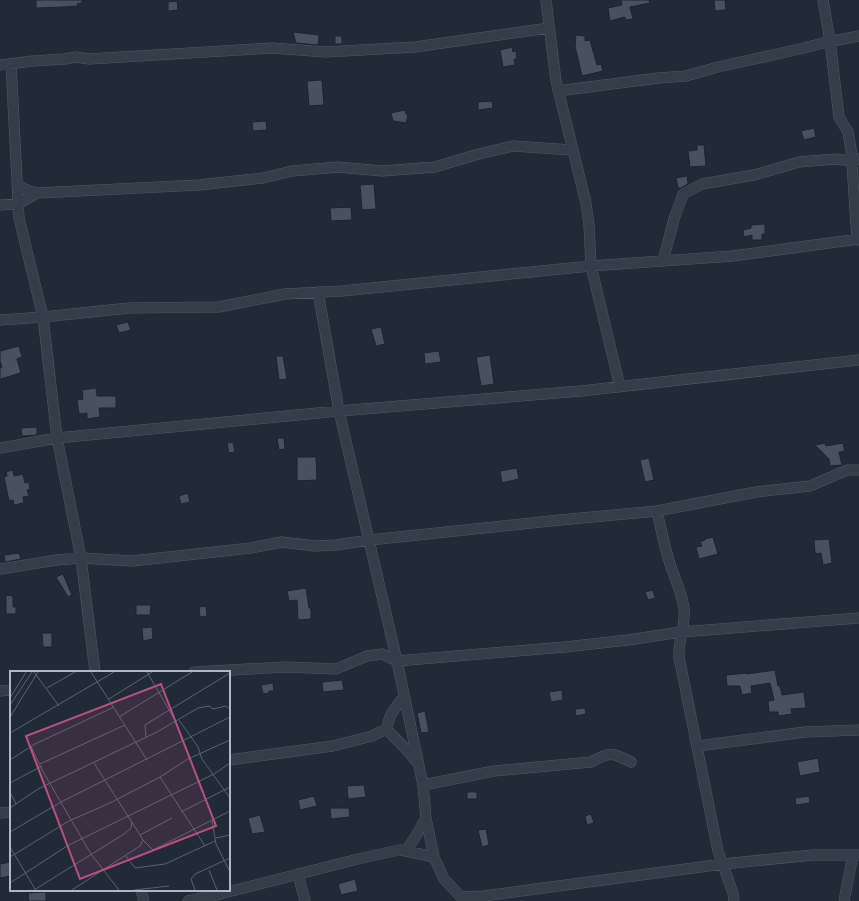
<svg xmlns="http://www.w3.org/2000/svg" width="859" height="901" font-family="Lato,sans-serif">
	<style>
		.building { fill: #475261; stroke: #1b242e }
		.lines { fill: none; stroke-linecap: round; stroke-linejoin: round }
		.street-casing { stroke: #515a65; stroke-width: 11 }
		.street { stroke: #343d48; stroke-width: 10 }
		.inset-road { fill: none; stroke: #59636f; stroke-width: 1 }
		.view { fill: #bb5080; fill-opacity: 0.15; stroke: #bb5080; stroke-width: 2 }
		.inset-edge { fill: none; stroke: #aeb7c4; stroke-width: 2 }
	</style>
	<rect width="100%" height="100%" fill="#212b37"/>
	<!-- building -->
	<path class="building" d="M36 0H82V3L77 4 78 6 63 7 36 8Z
		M621 0H649L650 3 630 7 633 19 625 20V17L610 21 608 8 622 5Z
		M714 0H725L726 10 715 11Z
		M177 1 178 10 168 11V2Z
		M293 32 319 35 318 45 296 43Z
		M576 35 585 36V41L590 40 597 65 601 64 603 71 582 76 575 46Z
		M335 36H342V44H335Z
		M512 47 513 52 516 51 517 59H514L515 65 503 67 500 50Z
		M322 80 324 105 309 106 307 81Z
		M492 101 493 108 478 110V102Z
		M405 110 406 114 408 115 406 123 393 121 391 113Z
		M266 121 267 130 253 131 252 122Z
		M814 128 816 137 804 140 801 131Z
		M697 145H704L706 166 690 167 688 151 697 150Z
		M687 176 688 184 681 188H678L676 178Z
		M374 184 376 209 362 210 360 185Z
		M351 207 352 220 331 221 330 208Z
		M765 224V234H762V240H752V235L744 237 743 230 751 228V225Z
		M128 322 131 330 119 333 116 325Z
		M381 327 385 344 376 346 371 329Z
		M19 346 22 357 17 359 21 373 0 379V368L2 367 0 361V351Z
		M439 351 441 362 425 364 424 353Z
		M490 355 494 384 481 386 476 357Z
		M276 356H283L287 379 279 380Z
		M96 388 97 396H116V408H99L100 417 87 419V413L79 414 77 400 83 399 82 390Z
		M37 427V435L22 436 21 428Z
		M277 438H284L285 449 279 450Z
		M233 442 235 452 229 453 227 443Z
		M825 443 826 446 843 443 845 451 839 452 842 465 830 466 829 459 815 445Z
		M297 457H316L317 480 297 481Z
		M649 458 654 480 645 482 640 460Z
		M517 468 519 479 502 483 500 471Z
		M13 470 14 476 23 474 25 483 29 482 30 489 27 490 29 496 23 497 24 503 14 505 13 500 9 501 4 477 7 476 6 472Z
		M188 493 190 502 181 504 179 496Z
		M713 537 718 554 699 559 696 547 702 546 700 542 705 540V539Z
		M829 539 832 563 823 565 821 553 815 554 814 540Z
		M19 553 21 559 5 562 4 555Z
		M63 574 72 595 68 597 56 577Z
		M306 588 309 608H311V619L298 620 297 600 289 601 287 591Z
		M653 590 655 598 648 600 645 592Z
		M6 595 13 596V607H16V614H6Z
		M136 605H151L150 615H136Z
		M206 606 207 616 200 617 199 607Z
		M152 627 153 639 143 641 142 628Z
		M42 633H52V647H43Z
		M775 670 778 686H780L782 695 804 692 806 708 791 709 792 714 778 716V712H769L768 701 774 700 770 683 751 686 752 693 742 695 740 686H727L726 675 747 673V674Z
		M342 680 344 690 323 692 322 682Z
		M273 683 274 691H269V693L263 694 261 685Z
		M562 690 563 700 551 702 549 692Z
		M585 708 586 714 576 716 575 709Z
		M425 711 429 732 421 733 417 713Z
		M818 758 820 772 800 776 797 762Z
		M364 785 366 797 348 799 347 786Z
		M467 792H477V799H467Z
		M314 796 317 806 300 810 298 800Z
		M809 796 810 803 796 805 795 798Z
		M330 808H349L350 817 331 819Z
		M591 814 594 823 587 825 585 816Z
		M260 815 265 832 252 834 248 818Z
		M486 829 489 845 482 847 478 830Z
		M11 862V876L0 878V864Z
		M355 879 358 891 341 895 338 884Z
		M46 892V901H29L28 893Z"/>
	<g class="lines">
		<defs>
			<path id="street" d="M546 0 556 81 586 203 589 225 591 266 620 387
				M823 0 830 41 839 117 848 132 851 149 857 240
				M11 64 19 218 43 317 57 438 81 558 95 672
				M0 65 33 61 65 59 76 57 89 59 272 48 326 52 415 47 549 28
				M558 91 658 78 686 76 718 67 804 48 823 43 859 36
				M17 185 29 191 37 193 199 185 263 178 292 171 338 167 382 171 435 167 475 155 513 146 572 150
				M0 205 18 204 37 193
				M663 261 674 219 683 194 702 184 754 175 799 162 835 159 852 161 859 159
				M0 320 43 317 129 308 219 307 285 294 342 291 591 266 733 256 859 239
				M0 448 57 438 339 411 581 391 859 360
				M657 511C661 530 665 549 671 567 676 581 682 594 684 608 686 625 678 640 679 657L718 851 733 893 734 901
				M0 569 57 560 81 558 132 561 251 548 282 542 315 546 335 545 370 540 560 520 657 511 756 492 810 486 847 470H859
				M194 672 286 667 336 669 367 656 382 654 397 661 565 647 628 640 681 632 859 618
				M0 691 11 690
				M386 729 407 750 417 762
				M698 746 805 732 859 730
				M229 760 333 746 372 736 386 729 391 714 404 696
				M423 785 494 771 591 762C610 752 611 752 631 762
				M0 813 11 812
				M426 818 434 857 444 879 461 897 484 896 536 889 723 864 813 855H859
				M401 850 434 857
				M298 874 305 901
				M141 890 144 901
				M188 901 216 895 358 859 408 848 416 836 426 818 423 785 397 661 339 411 318 292
				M844 901 853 855"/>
		</defs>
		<!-- street casing -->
		<use href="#street" class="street-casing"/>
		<!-- street -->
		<use href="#street" class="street"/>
	</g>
	<!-- overview -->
	<g transform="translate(10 671)">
		<rect width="220" height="220" fill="#212b37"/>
		<path class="inset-road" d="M24 1 49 35M81 1 137 89M137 1 166 51M37 17 65 1M0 27 16 1M99 28 142 1M0 34 22 1M0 46 28 1M109 46 182 1M169 49 188 76 192 88 220 127M0 62 104 1M136 66 135 54 138 52 220 2M21 75 32 99 81 183 109 219M0 89 25 73 104 36M84 92 130 164 133 169 130 175M30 93 115 54M150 106 195 175M0 112 32 95M0 121 6 133M0 137 28 118 147 61 188 37 199 35 203 38 216 35 220 38M171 141 220 116M202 149 206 173 220 201M0 161 51 131 220 46M130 164 162 147M206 167 220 164M133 169 143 179 220 140M0 176 25 218M116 185 125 197 155 193 205 170M0 186 59 150 102 131 150 106 178 88 220 69M199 199 207 219M0 212 57 175 204 103 220 92M24 219 114 163 121 157 122 151M62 219 130 175M124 219 159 215M185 219 181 208 185 203 220 187"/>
		<path class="view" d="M151 13 206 155 70 208 16 65Z"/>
		<rect width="220" height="220" class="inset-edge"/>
	</g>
</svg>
